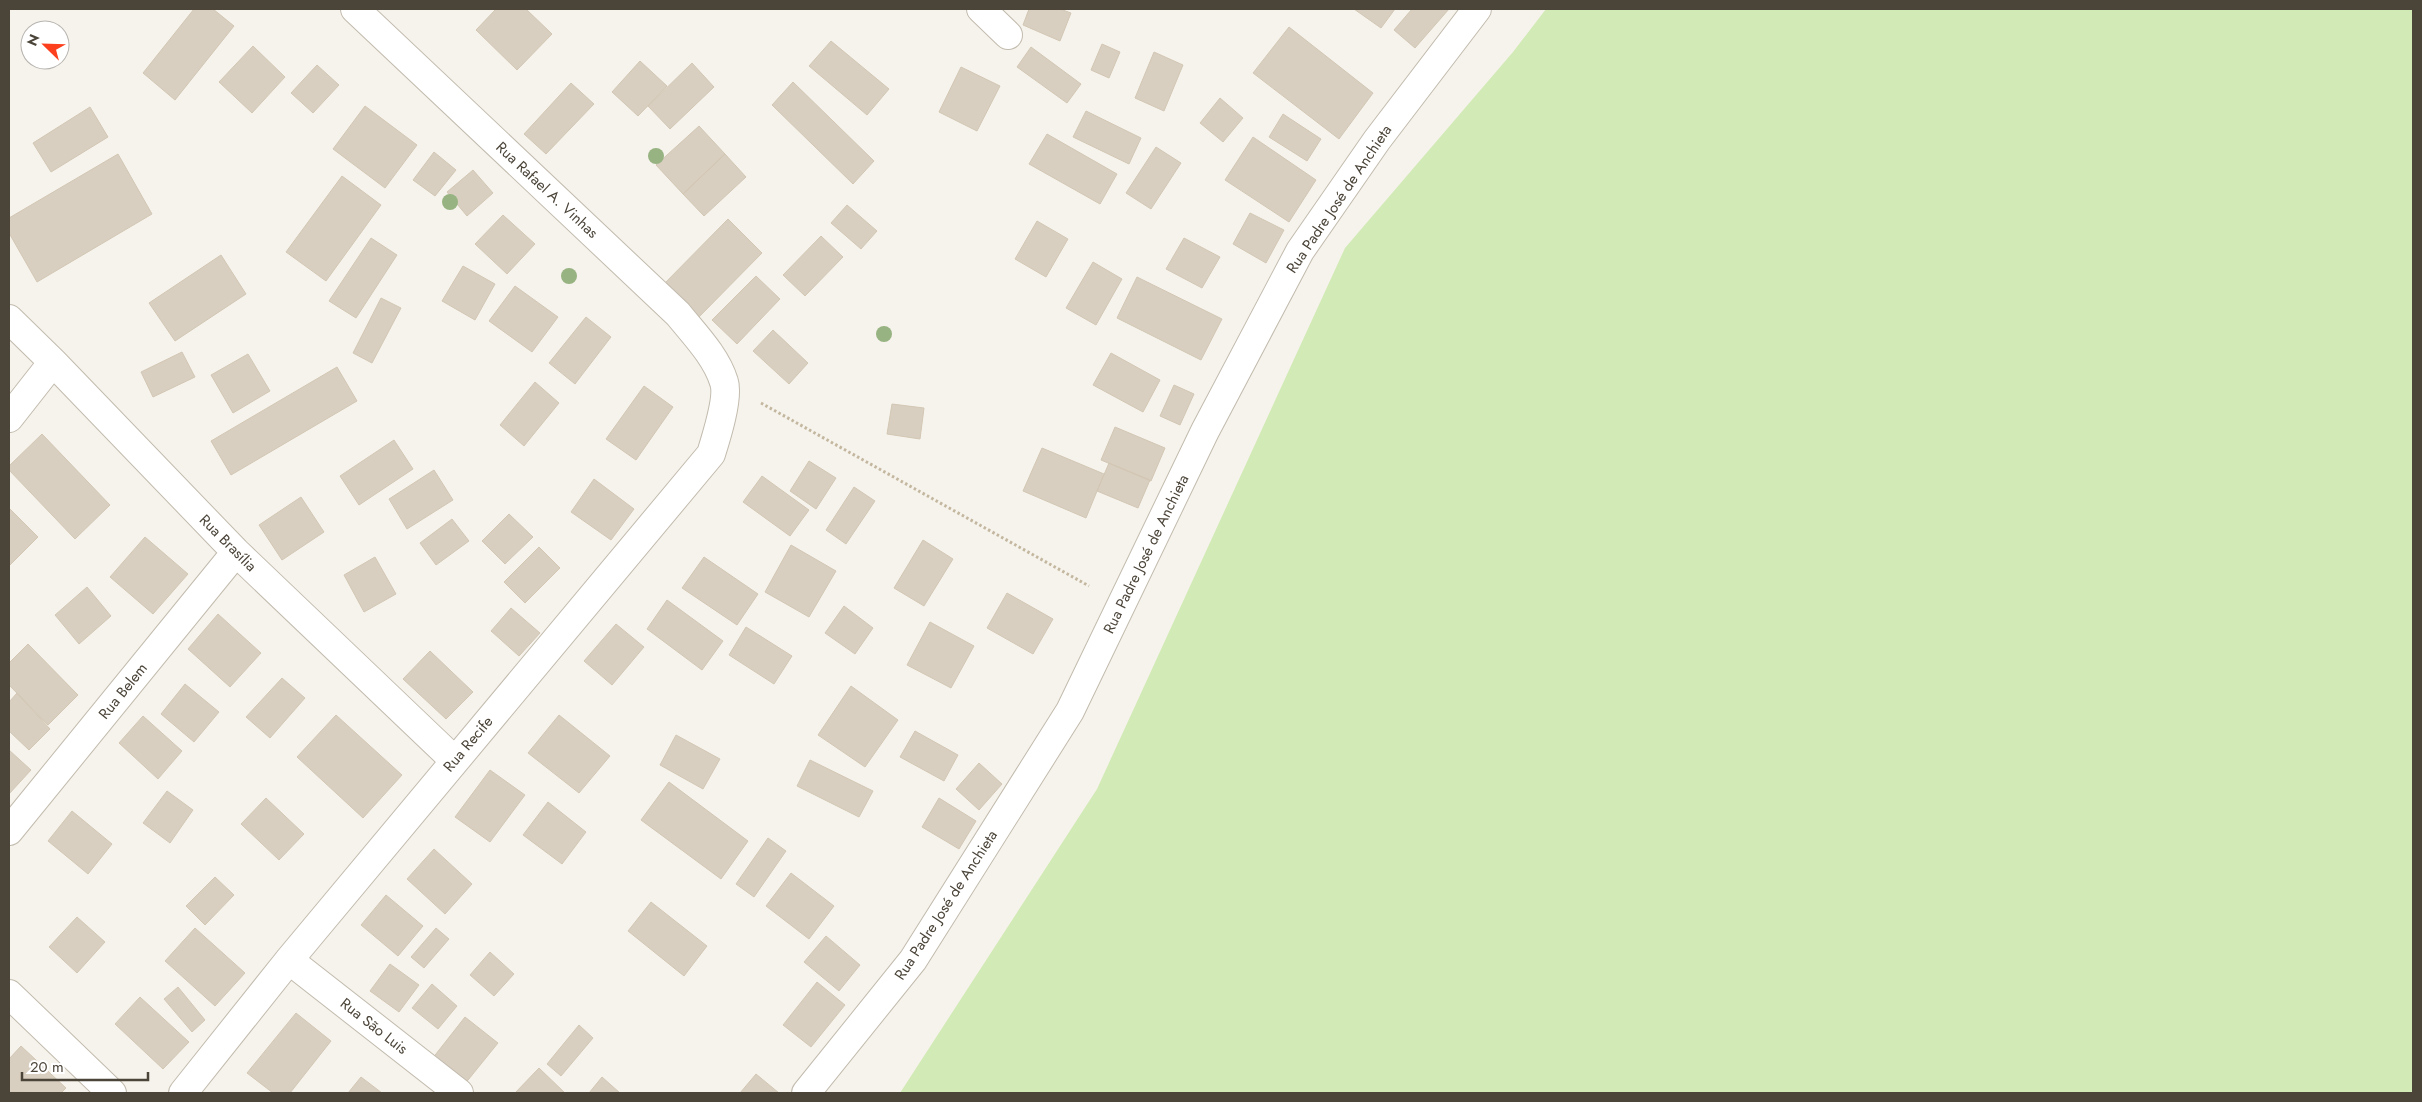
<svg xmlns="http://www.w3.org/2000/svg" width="2422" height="1102" font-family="Jost,sans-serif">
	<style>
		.green { fill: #d2eab5 }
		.building { fill: #d8cfc1; stroke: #d3c7b4 }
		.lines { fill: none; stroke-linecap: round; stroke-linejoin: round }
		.street-casing { stroke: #c2bbae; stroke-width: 30 }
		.path { stroke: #c4b79f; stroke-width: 3; stroke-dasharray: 2.5 2.5; stroke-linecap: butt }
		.street { stroke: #fff; stroke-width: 28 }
		.tree { fill: #97b381 }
		.labels { text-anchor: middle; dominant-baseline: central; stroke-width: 4; stroke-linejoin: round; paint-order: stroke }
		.street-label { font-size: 15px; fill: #4b4439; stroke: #fff }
	</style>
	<rect width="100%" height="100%" fill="#f6f3ec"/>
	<!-- green -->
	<path class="green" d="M1546 9H2413V1093H900L1097 789 1345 248 1513 52Z"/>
	<!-- building -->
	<path class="building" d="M194 9H213L234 26 175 100 143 73Z
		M496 9H526L552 34 517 70 476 30Z
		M1029 9H1060L1071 13 1060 41 1023 25Z
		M1354 9H1395L1381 28Z
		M1412 9H1449L1415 48 1394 30Z
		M1289 27 1373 93 1339 139 1253 73Z
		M831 41 889 89 867 115 809 66Z
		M1102 44 1120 52 1109 78 1091 70Z
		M253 46 285 77 252 113 219 82Z
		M1031 47 1081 84 1067 103 1017 67Z
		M1154 52 1183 65 1164 111 1135 98Z
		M640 61 667 86 638 116 612 92Z
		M692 63 714 87 670 129 648 106Z
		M317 65 339 85 313 113 291 93Z
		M961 67 1000 86 977 131 939 112Z
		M793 82 874 161 853 184 772 105Z
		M571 83 594 104 546 154 524 134Z
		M1220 98 1243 118 1223 142 1200 123Z
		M365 106 417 145 385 188 333 149Z
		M90 107 108 137 51 172 33 143Z
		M1086 111 1141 138 1129 164 1073 137Z
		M1283 114 1321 139 1307 161 1269 137Z
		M699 126 725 154 683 194 656 165Z
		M1047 134 1117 174 1100 204 1029 164Z
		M1253 137 1316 180 1289 222 1225 180Z
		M1156 147 1181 163 1151 209 1126 193Z
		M434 152 456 170 435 196 413 180Z
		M118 154 152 214 37 282 9 233V218Z
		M725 154 746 177 704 216 683 194Z
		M473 170 493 193 467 216 447 192Z
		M342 176 381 205 326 281 286 252Z
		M847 205 877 231 861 249 831 223Z
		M1250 213 1284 230 1266 263 1233 244Z
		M503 215 535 244 507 274 475 244Z
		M728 219 762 253 696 320 662 286Z
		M1037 221 1068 239 1046 277 1015 259Z
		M821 236 843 257 805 296 783 275Z
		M371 238 397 255 356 318 329 301Z
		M1184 238 1220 257 1202 288 1166 269Z
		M221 255 246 294 175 341 149 303Z
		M1093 262 1122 279 1096 325 1066 308Z
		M463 266 495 284 475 320 442 301Z
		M756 276 780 299 737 344 712 320Z
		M1137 277 1222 319 1201 360 1117 318Z
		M515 286 558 317 532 352 489 321Z
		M381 298 401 308 372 363 353 353Z
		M586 317 611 337 575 384 549 363Z
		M773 330 808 363 789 384 753 351Z
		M182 352 195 377 153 397 141 372Z
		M1111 353 1160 380 1143 412 1093 385Z
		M248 354 270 391 233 413 211 375Z
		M337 367 357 401 231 475 211 441Z
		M535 382 559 403 524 446 500 425Z
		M1174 385 1194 394 1180 425 1160 416Z
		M644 386 673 407 636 460 606 439Z
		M892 404 924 408 920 439 887 434Z
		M1115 427 1165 448 1151 481 1101 460Z
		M42 434 110 505 75 539 9 470V466Z
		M394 440 413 469 359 505 340 476Z
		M1042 448 1104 474 1086 518 1023 491Z
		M809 461 836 478 816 509 790 491Z
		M1109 463 1150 480 1138 508 1097 491Z
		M434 470 453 500 407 529 389 499Z
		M762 476 809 510 790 536 743 502Z
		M594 479 634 509 611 540 571 512Z
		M854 487 875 501 846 544 826 530Z
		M301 497 324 532 282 560 259 525Z
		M9 508 38 537 9 566Z
		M509 514 533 537 505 564 482 541Z
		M452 519 469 541 436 565 420 543Z
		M145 537 188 574 153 614 110 577Z
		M923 540 953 559 924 606 894 588Z
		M791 545 836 571 809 617 765 592Z
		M539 547 560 568 525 603 504 582Z
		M375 557 396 594 364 612 344 575Z
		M704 557 758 594 737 625 682 588Z
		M87 587 111 616 79 644 55 615Z
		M1007 593 1053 619 1033 654 987 628Z
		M667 600 723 641 702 670 647 629Z
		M844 606 873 628 855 654 825 633Z
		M511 608 540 633 519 656 491 631Z
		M218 614 261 653 230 687 188 649Z
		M930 622 974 646 951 688 907 665Z
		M616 624 644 647 612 685 584 661Z
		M746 627 792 656 774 684 729 655Z
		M28 644 78 695 48 725 9 685V663Z
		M430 651 473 692 446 719 403 679Z
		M282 678 305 698 270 738 246 717Z
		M185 684 219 712 194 742 161 714Z
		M851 686 898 720 865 767 818 735Z
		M17 693 50 729 29 750 9 731V702Z
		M336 715 402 775 363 818 297 757Z
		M559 715 610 756 579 793 528 753Z
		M143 716 182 751 158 779 119 743Z
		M915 731 958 755 944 781 900 757Z
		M676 735 720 759 703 789 660 765Z
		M9 750 31 770 9 794Z
		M810 760 873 791 859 817 797 786Z
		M979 763 1002 784 979 810 956 789Z
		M490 770 525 795 490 842 455 817Z
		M669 782 748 841 721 879 641 820Z
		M167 791 193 810 170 843 143 823Z
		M266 798 304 834 279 860 241 824Z
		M939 798 976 821 959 849 922 827Z
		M548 802 586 832 562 864 523 835Z
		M72 811 112 844 88 874 48 841Z
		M768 838 786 851 754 897 736 884Z
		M434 849 472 884 445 914 407 879Z
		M791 873 834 906 809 939 766 906Z
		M215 877 234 895 205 925 186 906Z
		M386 895 423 926 398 956 361 925Z
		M651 902 707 946 684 976 628 931Z
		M77 917 105 942 77 973 49 947Z
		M195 928 245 973 215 1006 165 961Z
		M436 928 449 939 424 968 411 957Z
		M826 936 860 965 839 991 804 962Z
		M490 952 514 974 494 996 470 975Z
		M390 964 419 985 399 1012 370 991Z
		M817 982 845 1005 811 1047 783 1025Z
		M432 984 457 1006 438 1029 412 1008Z
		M178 987 205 1020 192 1032 164 999Z
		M140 997 189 1042 163 1069 115 1024Z
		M296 1013 331 1041 290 1093H273L247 1073Z
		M465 1017 498 1043 464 1085 432 1059Z
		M579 1025 593 1038 561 1076 547 1064Z
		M21 1046 66 1088 61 1093 9 1092V1059Z
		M539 1068 565 1093H515Z
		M756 1074 779 1093H740Z
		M361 1077 382 1093H348Z
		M602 1077 620 1093H589Z"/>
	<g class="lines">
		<defs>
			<path id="street" d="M981 9 1008 35
				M9 319 53 362 236 552 454 760
				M9 418 53 362
				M9 831 236 552
				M289 960 459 1093
				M9 994 112 1093
				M183 1093 289 960 711 454C716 438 729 397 724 382 716 356 694 334 678 314L355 9
				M806 1093 913 960 1070 711 1205 431 1300 251 1377 140 1477 9"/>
		</defs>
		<!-- street casing -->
		<use href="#street" class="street-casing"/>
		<!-- path -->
		<path class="path" d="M761 403 1089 586"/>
		<!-- street -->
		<use href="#street" class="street"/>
	</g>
	<!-- trees -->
	<g class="tree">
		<circle cx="656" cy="156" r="8"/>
		<circle cx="450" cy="202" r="8"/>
		<circle cx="569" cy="276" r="8"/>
		<circle cx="884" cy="334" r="8"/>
	</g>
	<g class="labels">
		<!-- street labels -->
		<g class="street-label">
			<text transform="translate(547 190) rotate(43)">Rua Rafael A. Vinhas</text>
			<text transform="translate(1339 199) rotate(-56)">Rua Padre José de Anchieta</text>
			<text transform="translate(228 543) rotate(45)">Rua Brasília</text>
			<text transform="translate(1146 554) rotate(-64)">Rua Padre José de Anchieta</text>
			<text transform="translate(123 691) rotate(-51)">Rua Belem</text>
			<text transform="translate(468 744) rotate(-50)">Rua Recife</text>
			<text transform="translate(946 905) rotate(-57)">Rua Padre José de Anchieta</text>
			<text transform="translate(374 1026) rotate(38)">Rua São Luis</text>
		</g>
	</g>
	<!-- border -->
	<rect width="2422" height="1102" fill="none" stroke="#4b4439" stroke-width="20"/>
	<!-- north arrow -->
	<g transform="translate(45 45) rotate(293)"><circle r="24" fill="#ffffff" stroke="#b7b4b0"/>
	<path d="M0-4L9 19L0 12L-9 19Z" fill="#fc3f1d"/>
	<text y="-8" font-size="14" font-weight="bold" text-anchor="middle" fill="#4b4439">N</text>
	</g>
	<!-- scale -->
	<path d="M22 1072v8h126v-8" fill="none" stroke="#4b4439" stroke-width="2.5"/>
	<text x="30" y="1072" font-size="15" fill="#4b4439" stroke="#ffffff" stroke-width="4" paint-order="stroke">20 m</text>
</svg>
